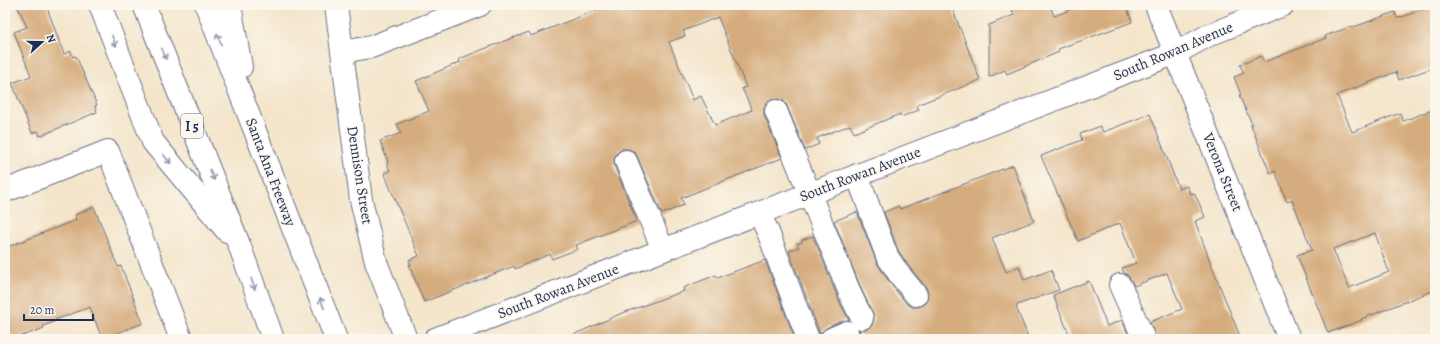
<svg xmlns="http://www.w3.org/2000/svg" width="1440" height="344" font-family="Alegreya,serif">
	<style>
		.building { fill: #d5ac7d; fill-rule: evenodd }
		.lines { fill: none; stroke-linecap: round; stroke-linejoin: round }
		.minor-casing { stroke: #676f84; stroke-width: 24 }
		.highway-casing { stroke: #676f84; stroke-width: 24 }
		.minor { stroke: #fff; stroke-width: 22 }
		.highway { stroke: #fff; stroke-width: 22 }
		.oneway { stroke: #8d97ae }
		.labels { text-anchor: middle; dominant-baseline: central; stroke-width: 3.5; stroke-linejoin: round; paint-order: stroke }
		.shield { fill: #fbf7ec; stroke: #5e6b89; stroke-width: 1 }
		.shield-label { font-size: 14px; font-weight: bold; fill: #1b2f5e }
		.street-label { font-size: 15px; fill: #1b2f5e; stroke: #fbf7ec }
	</style>
	<rect width="100%" height="100%" fill="#fbf7ec"/>
	<filter id="ink" filterUnits="userSpaceOnUse"><feTurbulence type="fractalNoise" baseFrequency=".025" numOctaves="2"/><feDisplacementMap in="SourceGraphic" scale="8" xChannelSelector="R" yChannelSelector="G"/><feConvolveMatrix kernelMatrix="1 2 1 2 8 2 1 2 1" color-interpolation-filters="sRGB"/></filter>
	<filter id="wash" filterUnits="userSpaceOnUse"><feTurbulence type="fractalNoise" baseFrequency=".012" numOctaves="4" result="noise"/><feDisplacementMap in="SourceGraphic" scale="16" xChannelSelector="R" yChannelSelector="G"/><feGaussianBlur stdDeviation="0.9" result="paint"/><feColorMatrix in="noise" values="0 0 0 0 0 0 0 0 0 0 0 0 0 0 0 0 0 1.4 0 .05"/><feComposite in="paint" operator="in"/></filter>
	<g filter="url(#wash)">
		<rect width="100%" height="100%" fill="#f4e5cb"/>
		<g id="blocks">
			<!-- building -->
			<path class="building" d="M17 5H46L64 54 71 51 73 57 76 56 97 105 95 106 97 112 40 136 38 131 32 133 12 83 31 76 14 32 27 27Z
				M609 5H951L980 80 917 105 919 110 901 117 900 114 854 133 850 125 817 138 819 144 805 150 787 106 784 101 778 99 771 100 766 103 764 109V115L782 158 681 198 684 205 662 214 637 156 633 151 628 149H622L616 154 614 159V165L637 221 576 245 578 249 552 259 550 254 515 269 514 266 424 302 409 265H411L409 260 419 256 384 173 390 171 387 163 388 162 380 141 401 133 397 124 429 111 416 81 460 62 459 59 507 40 529 32 531 36ZM718 17 746 87 742 88 752 110 715 125 701 96 693 100 669 42 685 36 683 31Z
				M1010 5H1050L1054 16 1083 5H1126L1132 22 1058 49 1059 52 1007 74 1005 70 989 77V25L1014 15Z
				M1433 5H1435V67L1399 80 1396 72 1337 95 1352 132 1400 113 1403 121 1435 109V290L1361 319 1362 320 1328 333 1297 255 1312 250 1292 200 1287 202 1275 171 1270 173 1251 125 1252 124 1239 95H1241L1234 77 1244 73 1240 65 1261 56 1264 62 1326 38 1325 36 1350 27 1351 28 1395 12 1397 18 1405 16ZM1375 233 1389 272 1349 288 1333 249Z
				M1150 114 1179 189 1187 186 1190 194 1194 193 1199 203 1205 217 1195 221 1213 269 1241 339H1156L1150 322 1182 309 1167 273 1134 286 1128 275 1124 273 1122 268 1136 263 1120 223 1078 241 1041 156 1082 140 1080 134 1100 126 1103 132Z
				M1013 165 1034 221 992 238 1006 272 1019 266 1024 280 1051 270 1059 290 1017 305 1018 306 1016 307 1029 339H863L859 330 867 329 872 325 874 319 873 313 863 293 834 221 857 212 877 263 889 282 906 303 912 307H918L924 305 927 300 928 293 926 287 909 267 898 250 884 212 899 206 900 209Z
				M94 207 118 267 121 266 143 323 102 339 90 307 55 320 56 321 43 326 44 328 14 339H5V248L76 220 75 215Z
				M813 236 840 303 849 320 842 321 826 328 820 334 789 251 799 247 797 244 802 242V240Z
				M765 260 795 339H564L620 314 684 291 683 288 716 275 717 278Z
				M1089 281 1107 326 1122 320 1130 339H1071L1053 295Z"/>
		</g>
	</g>
	<g filter="url(#ink)">
		<use href="#blocks" fill-opacity="0" stroke="#676f84" stroke-width="1"/>
		<g class="lines">
			<defs>
				<path id="minor" d="M336 5 361 200 376 262 406 339
					M1156 5 1289 339
					M342 52 371 47 480 5
					M776 111 852 298 862 318
					M626 161 663 250
					M857 175 887 256 899 274 916 295
					M5 191 108 151 181 339
					M759 213 768 232 808 339
					M1120 285 1144 339
					M435 339 663 250 1176 53 1209 35 1283 5
					M831 339 847 332"/>
				<path id="highway" d="M100 5 153 142 227 231
					M144 5 240 247 273 339
					M206 5 336 339
					M230 5 241 67"/>
			</defs>
			<!-- minor casing -->
			<use href="#minor" class="minor-casing"/>
			<!-- highway casing -->
			<use href="#highway" class="highway-casing"/>
			<!-- minor -->
			<use href="#minor" class="minor"/>
			<!-- highway -->
			<use href="#highway" class="highway"/>
		</g>
		<!-- one-way arrows -->
		<defs><path id="oneway-shaft" d="M-6 0H5M1.5-3L5.5 0L1.5 3" fill="none" stroke-width="1.6" stroke-linecap="round" stroke-linejoin="round"/></defs>
		<g class="oneway">
			<use href="#oneway-shaft" transform="translate(219 39) rotate(-111)"/>
			<use href="#oneway-shaft" transform="translate(114 41) rotate(69)"/>
			<use href="#oneway-shaft" transform="translate(164 54) rotate(68)"/>
			<use href="#oneway-shaft" transform="translate(167 159) rotate(50)"/>
			<use href="#oneway-shaft" transform="translate(212 175) rotate(68)"/>
			<use href="#oneway-shaft" transform="translate(253 284) rotate(71)"/>
			<use href="#oneway-shaft" transform="translate(322 303) rotate(-111)"/>
		</g>
	</g>
	<g class="labels">
		<!-- shield labels -->
		<rect class="shield" x="181" y="114" width="22" height="24" rx="3"/>
		<g class="shield-label">
			<text x="192" y="126">I 5</text>
		</g>
		<!-- street labels -->
		<g class="street-label">
			<text transform="translate(1173 51) rotate(-23)">South Rowan Avenue</text>
			<text transform="translate(271 172) rotate(69)">Santa Ana Freeway</text>
			<text transform="translate(1223 172) rotate(68)">Verona Street</text>
			<text transform="translate(860 174) rotate(-21)">South Rowan Avenue</text>
			<text transform="translate(360 175) rotate(81)">Dennison Street</text>
			<text transform="translate(558 291) rotate(-21)">South Rowan Avenue</text>
		</g>
	</g>
	<!-- margin -->
	<rect width="1440" height="344" fill="none" stroke="#fbf7ec" stroke-width="20"/>
	<!-- north arrow -->
	<g transform="translate(42 42) rotate(69)" stroke="#fbf7ec" stroke-width="3" paint-order="stroke">
	<path d="M0-3L7 15L0 10L-7 15Z" fill="#1b2f5e"/>
	<text y="-6" font-size="11" font-weight="bold" text-anchor="middle" fill="#1b2f5e">N</text>
	</g>
	<!-- scale -->
	<path d="M24 314v6h69v-6" fill="none" stroke="#1b2f5e" stroke-width="2"/>
	<text x="30" y="314" font-size="12" fill="#1b2f5e" stroke="#fbf7ec" stroke-width="3" paint-order="stroke">20 m</text>
</svg>
